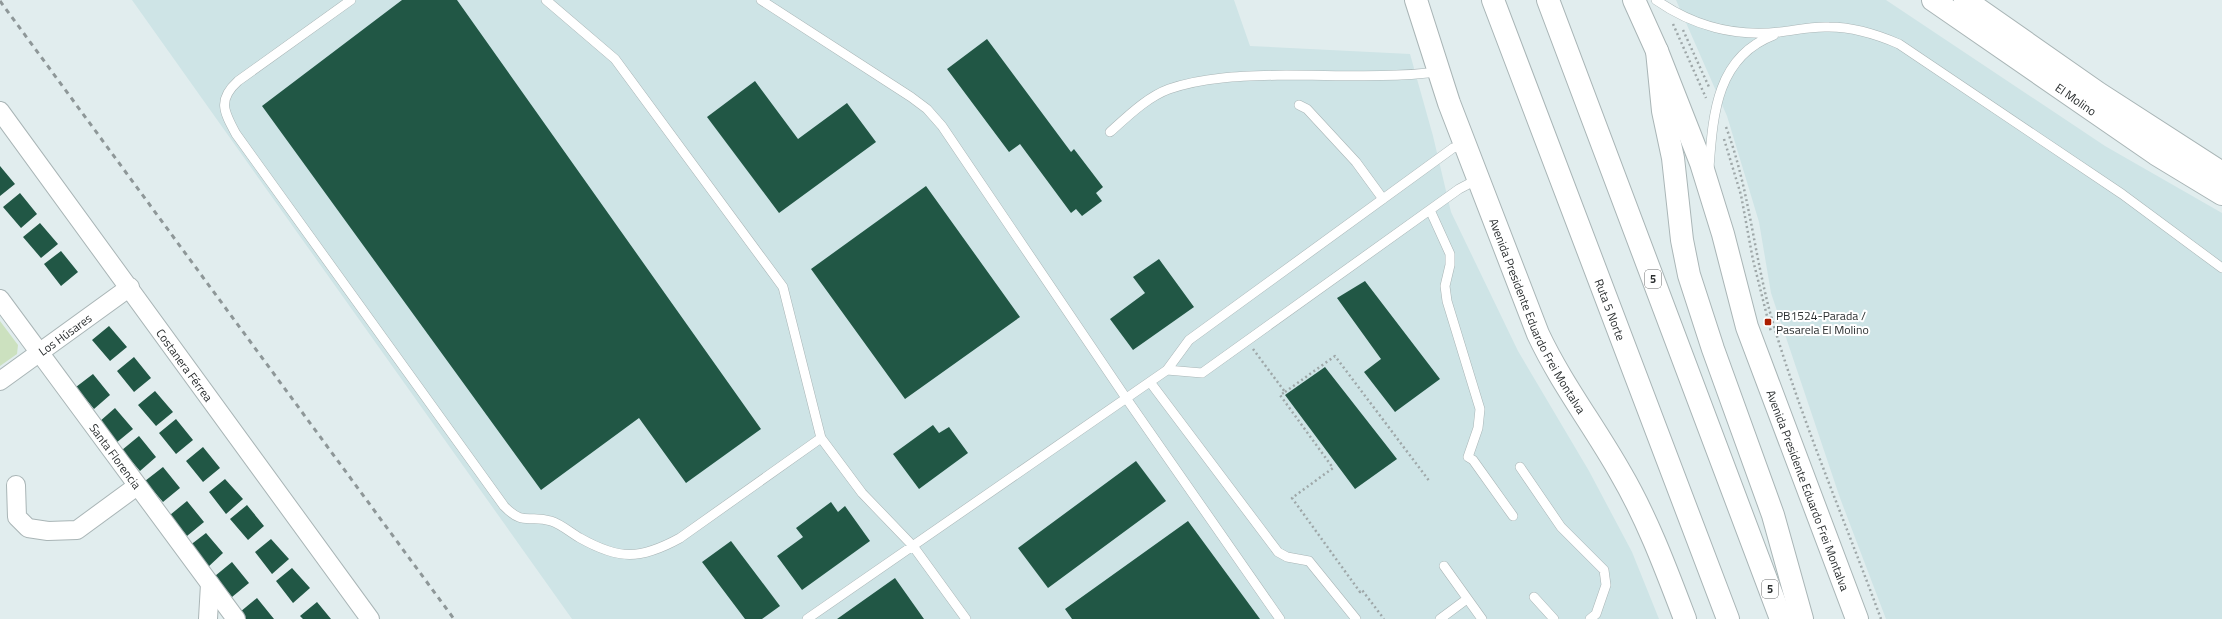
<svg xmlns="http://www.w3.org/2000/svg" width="2222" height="619" font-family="'Titillium Web',sans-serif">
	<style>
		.built { fill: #cee4e6 }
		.green { fill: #cce1bf }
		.building { fill: #215745 }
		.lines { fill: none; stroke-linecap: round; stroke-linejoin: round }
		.lane-casing { stroke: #a9b5b6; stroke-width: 10 }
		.street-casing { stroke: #a9b5b6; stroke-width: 20 }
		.secondary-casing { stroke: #a9b5b6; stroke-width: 24 }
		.highway-casing { stroke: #a9b5b6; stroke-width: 24 }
		.path { stroke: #9ea7a8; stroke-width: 2.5; stroke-dasharray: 2 3; stroke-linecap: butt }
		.lane { stroke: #fff; stroke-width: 9 }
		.street { stroke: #fff; stroke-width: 18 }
		.secondary { stroke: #fff; stroke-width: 22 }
		.highway { stroke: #fff; stroke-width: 22 }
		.rail { stroke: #8e9798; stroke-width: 3; stroke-dasharray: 5 5; stroke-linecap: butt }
		.poi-dot { fill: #ab1d00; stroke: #fff; stroke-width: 1.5 }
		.labels { text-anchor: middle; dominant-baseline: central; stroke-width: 4; stroke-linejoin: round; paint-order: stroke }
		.shield { fill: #fff; stroke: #6a6d6d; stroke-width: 1 }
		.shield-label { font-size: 11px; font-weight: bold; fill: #2a2e2f }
		.street-label { font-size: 12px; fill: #2a2e2f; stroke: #fff }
		.poi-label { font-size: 12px; fill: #2a2e2f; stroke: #fff; text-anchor: start }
	</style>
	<rect width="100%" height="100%" fill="#e1edee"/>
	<!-- built -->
	<path class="built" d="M132 0H1234L1250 46 1410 54 1433 136 1451 212 1518 351 1589 471 1632 552 1659 619H572Z
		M1676 0H1886L2105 146 2222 213V619H1886L1840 498 1771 293 1759 222 1727 116Z"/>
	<!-- green -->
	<path class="green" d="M0 321 18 345 17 354 0 366Z"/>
	<!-- building -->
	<path class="building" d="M402 0H457L761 429 686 483 639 418 541 490 262 106Z
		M987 39 1071 152 1074 149 1103 187 1096 193 1102 201 1082 216 1076 209 1071 213 1020 144 1009 152 947 69Z
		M755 81 798 139 847 103 876 142 779 213 707 117Z
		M0 166 15 184 0 196Z
		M926 186 1020 317 905 399 811 269Z
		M20 193 37 214 21 228 3 207Z
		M40 223 58 244 41 258 23 237Z
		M61 251 78 272 61 286 44 264Z
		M1159 259 1194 307 1133 350 1110 319 1145 293 1133 277Z
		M1365 281 1440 379 1395 412 1364 372 1381 359 1337 298Z
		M109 326 127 347 110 361 92 340Z
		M134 357 151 378 134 392 117 371Z
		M1325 367 1397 459 1355 489 1285 395Z
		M93 374 110 395 94 409 76 387Z
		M155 391 173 412 156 426 138 405Z
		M115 408 133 429 116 443 99 422Z
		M176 419 193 440 176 454 159 433Z
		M933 425 939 433 949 427 968 453 919 489 893 454Z
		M139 436 156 457 140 471 122 450Z
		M203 447 220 468 203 482 186 461Z
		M1136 461 1166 501 1048 588 1018 548Z
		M163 467 180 488 163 502 145 481Z
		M225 479 243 499 226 514 209 492Z
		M187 501 204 522 187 536 170 515Z
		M831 502 838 512 845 506 870 541 802 590 777 556 803 537 796 528Z
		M247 505 264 526 248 540 230 519Z
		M1188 521 1260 619H1072L1065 609Z
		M206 533 223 553 207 568 189 546Z
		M271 539 289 559 272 574 255 552Z
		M731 541 780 606 762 619H745L702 562Z
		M232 562 249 583 232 597 215 576Z
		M292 568 310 588 293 603 276 581Z
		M895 578 924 619H837Z
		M257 598 274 619H246L240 612Z
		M317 602 331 619H303L300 616Z"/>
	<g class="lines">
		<defs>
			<path id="lane" d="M351 0 238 81C217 100 224 112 236 134L504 506C524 527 529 514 551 521 561 524 571 533 580 538 619 560 640 560 680 538L821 438
				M546 0 615 59 783 287 821 438 862 493 913 546 966 619
				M761 0 911 97 927 109 942 126 1126 398 1280 619
				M1656 0C1693 26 1736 37 1780 32 1797 30 1812 26 1829 27 1854 27 1876 34 1899 44L2122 194 2222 268
				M1299 105 1307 109 1356 162 1383 199
				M1110 132C1127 117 1147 97 1169 89 1206 76 1247 76 1286 75 1337 75 1388 78 1438 72
				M1465 146 1453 148 1189 340 1167 370 1202 373 1459 189 1478 179
				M1709 168C1713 115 1716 57 1774 35
				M1430 210 1450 254V265L1445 286 1447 301 1480 409 1478 428 1468 457 1473 460 1513 516
				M1150 382 1278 552 1287 557 1309 561 1356 619
				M1520 467 1561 527 1604 570 1606 585 1596 614 1590 619
				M1444 566 1482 619
				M1534 597 1554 619
				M807 619 1167 370
				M1440 619 1467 599"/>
			<g id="street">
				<path id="s1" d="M0 111 370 619"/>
				<path id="s2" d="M0 299 236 619"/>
				<path id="s3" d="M0 381 130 287"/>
				<path d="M16 485 17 517 28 528 48 531 77 530 137 486"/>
				<path d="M208 619 210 584"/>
			</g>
			<g id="secondary">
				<path id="s4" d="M1416 0 1449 103 1538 334C1561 383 1594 426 1620 472 1647 518 1666 569 1685 619"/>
				<path id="s5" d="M1634 0 1657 51 1701 163 1723 234 1747 327 1857 619"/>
				<path id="s6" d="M1933 0 2156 154 2222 194"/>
				<path d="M1965 0 2098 93 2222 173"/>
			</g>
			<g id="highway">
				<path id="s7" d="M1493 0 1728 619"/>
				<path d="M1548 0 1781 619"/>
				<path d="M1657 51 1663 111 1673 158 1682 240 1689 275 1713 349 1773 515 1802 619"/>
			</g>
		</defs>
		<!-- lane casing -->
		<use href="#lane" class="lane-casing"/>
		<!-- street casing -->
		<use href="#street" class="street-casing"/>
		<!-- secondary casing -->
		<use href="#secondary" class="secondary-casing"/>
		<!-- highway casing -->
		<use href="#highway" class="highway-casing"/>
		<!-- path -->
		<path class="path" d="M1673 24 1706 98
			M1683 30 1709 87
			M1726 127C1750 191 1754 258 1773 323 1803 424 1845 521 1881 619
			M1724 139 1741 195 1753 260 1771 332
			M1253 349 1285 392 1280 395 1333 468 1292 498 1360 592 1362 590 1384 619
			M1285 392 1335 356 1430 482"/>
		<!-- lane -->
		<use href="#lane" class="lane"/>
		<!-- street -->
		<use href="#street" class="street"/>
		<!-- secondary -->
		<use href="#secondary" class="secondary"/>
		<!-- highway -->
		<use href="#highway" class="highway"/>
		<!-- rail -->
		<path class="rail" d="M0 1 454 619"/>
	</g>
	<!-- markers -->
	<rect class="poi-dot" x="1764" y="318" width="8" height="8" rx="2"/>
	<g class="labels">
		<!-- shield labels -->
		<g class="shield">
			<rect x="1645" y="270" width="16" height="18" rx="3"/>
			<rect x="1762" y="580" width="16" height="18" rx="3"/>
		</g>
		<g class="shield-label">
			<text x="1653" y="279">5</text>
			<text x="1770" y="589">5</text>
		</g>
		<!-- street labels -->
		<g class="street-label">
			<text stroke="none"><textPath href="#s6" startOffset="174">El Molino</textPath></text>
			<text stroke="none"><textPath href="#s7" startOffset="331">Ruta 5 Norte</textPath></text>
			<text stroke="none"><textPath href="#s4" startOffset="339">Avenida Presidente Eduardo Frei Montalva</textPath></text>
			<text stroke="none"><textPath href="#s3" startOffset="80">Los Húsares</textPath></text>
			<text stroke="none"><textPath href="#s1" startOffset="314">Costanera Férrea</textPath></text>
			<text stroke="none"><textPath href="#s2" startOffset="195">Santa Florencia</textPath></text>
			<text stroke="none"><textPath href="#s5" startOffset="521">Avenida Presidente Eduardo Frei Montalva</textPath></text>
		</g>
		<!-- poi labels -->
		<g class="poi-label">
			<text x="1776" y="315">PB1524-Parada /<tspan x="1776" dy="14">Pasarela El Molino</tspan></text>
		</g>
	</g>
</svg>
